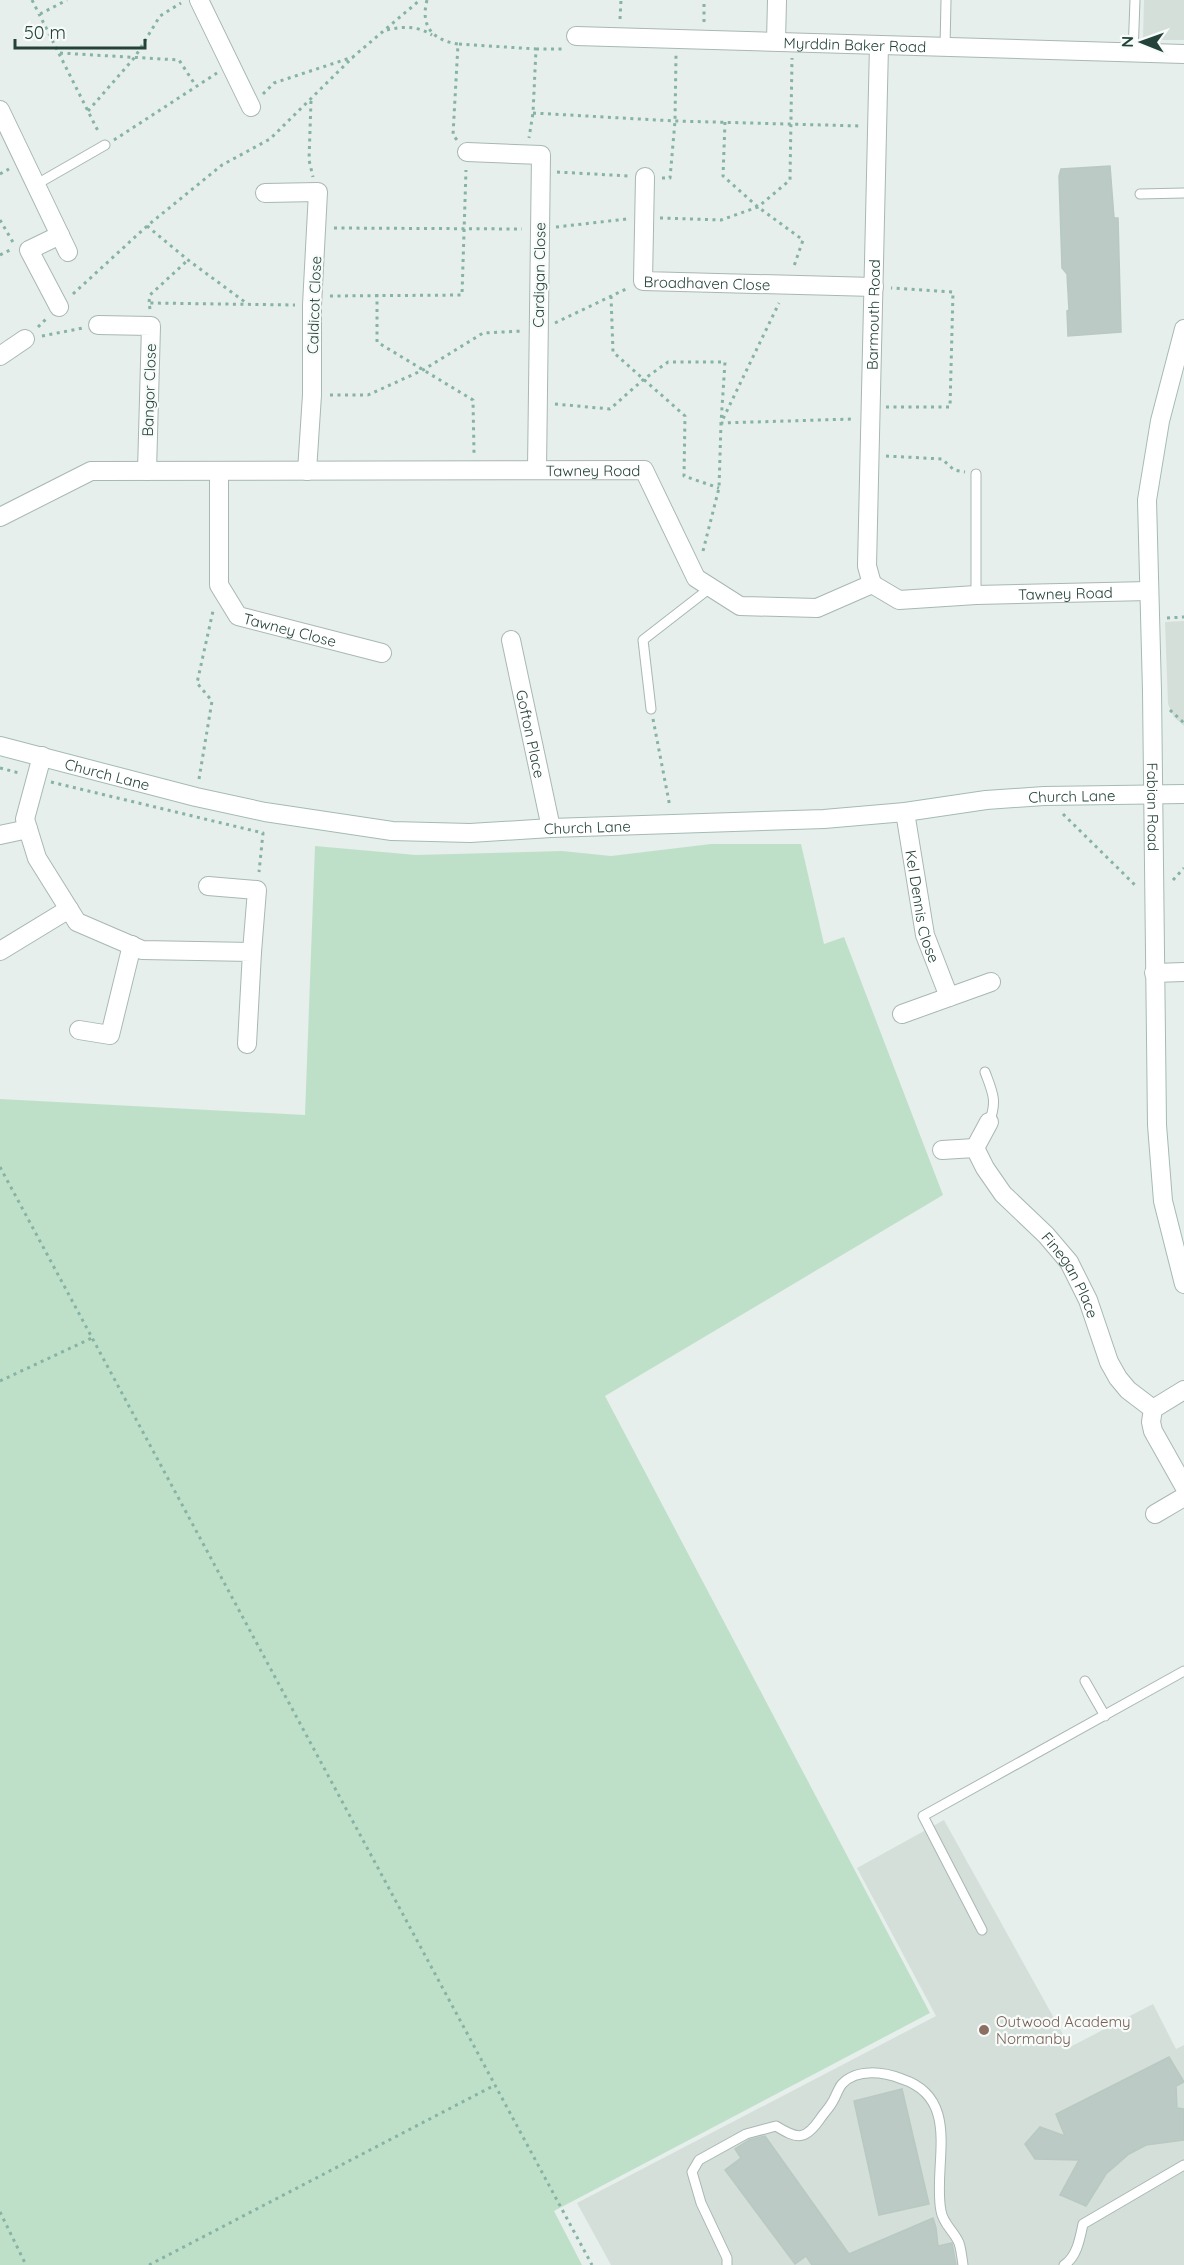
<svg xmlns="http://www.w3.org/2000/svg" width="1184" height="2265" font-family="Quicksand,sans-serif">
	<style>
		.built { fill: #d4dfda }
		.green { fill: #bfe0c8 }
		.building { fill: #bbcac4; stroke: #b8c9c2; stroke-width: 1.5 }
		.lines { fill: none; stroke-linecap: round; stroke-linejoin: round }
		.lane-casing { stroke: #a8b8b2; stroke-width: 11 }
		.street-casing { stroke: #a8b8b2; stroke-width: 20 }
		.secondary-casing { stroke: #a4bbb3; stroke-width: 20 }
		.path { stroke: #86b3a5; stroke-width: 3; stroke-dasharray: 3 4.5; stroke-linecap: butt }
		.lane { stroke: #fff; stroke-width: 9 }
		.street { stroke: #fff; stroke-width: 18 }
		.secondary { stroke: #fff; stroke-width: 18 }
		.education-dot { fill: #8d6e63; stroke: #f7fbf9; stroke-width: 2 }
		.labels { text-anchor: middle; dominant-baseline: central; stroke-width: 4.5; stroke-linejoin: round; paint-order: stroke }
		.street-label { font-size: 15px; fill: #24423a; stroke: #f7fbf9 }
		.education-label { font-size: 15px; fill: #785e54; stroke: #f7fbf9; text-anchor: start }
	</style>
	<rect width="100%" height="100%" fill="#e6efeb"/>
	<!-- built -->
	<path class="built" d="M1144 0H1184V40H1143Z
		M1184 621V726L1174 717 1168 704 1165 622Z
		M944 1820 1070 2047 1153 2004 1176 2049 1184 2045V2265H611L577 2203 936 2016 857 1868Z"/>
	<!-- green -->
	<path class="green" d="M711 844H801L824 944 844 937 943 1195 605 1396 930 2013 554 2211 582 2265H0V1099L305 1115 315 846 416 855 562 851 611 856Z"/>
	<!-- building -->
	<path class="building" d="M1110 166 1114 218H1118L1121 332 1068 336 1067 311 1069 310 1067 274 1062 268 1059 176 1061 169Z
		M1169 2057 1184 2082 1176 2086 1177 2108 1184 2109V2140L1146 2145 1129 2154 1106 2174 1086 2206 1060 2195 1079 2160 1035 2159 1025 2144 1040 2127 1065 2136 1056 2114Z
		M902 2089 929 2204 879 2215 854 2101Z
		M765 2136 849 2254 933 2218 936 2228 938 2246 952 2243 956 2265H812L806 2256 795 2264 725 2170 741 2158 735 2149 749 2140Z"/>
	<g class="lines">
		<defs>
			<path id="lane" d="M945 48 946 0
				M1133 54 1135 0
				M37 184 105 145
				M1140 194 1184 193
				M976 474V595
				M651 709 643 640 710 588
				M985 1072C992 1091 998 1101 989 1122
				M1085 1681 1105 1716
				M982 1930 923 1816 1184 1671
				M727 2265V2258L701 2203 692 2172 699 2160 746 2134 776 2126C797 2139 805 2141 820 2119 824 2113 830 2107 833 2101 836 2096 838 2089 842 2084 857 2068 884 2072 902 2079 963 2099 932 2166 941 2211 943 2224 954 2231 959 2243 961 2249 962 2258 963 2265
				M1064 2265C1077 2257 1080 2238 1083 2224L1184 2165"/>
			<g id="street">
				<path d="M199 0 251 107"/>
				<path id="s1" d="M576 36 1184 54"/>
				<path d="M776 41 777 0"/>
				<path d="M0 110 68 252"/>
				<path d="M467 152 541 155 537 470"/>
				<path id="s2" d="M645 177 643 281 874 287"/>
				<path d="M265 193 318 192 312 305V395L307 471"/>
				<path d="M59 307 29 250 60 235"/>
				<path d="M98 325 151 326 147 471"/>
				<path d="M0 356 25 339"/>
				<path id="s3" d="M219 471V585L238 616 382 653"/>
				<path id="s4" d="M0 517 91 471 644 470 696 578 740 606 817 608 872 584"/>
				<path id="s5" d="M872 584 867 566 879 45"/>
				<path id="s6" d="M872 584 899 600 976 595 1149 591"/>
				<path id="s7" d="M511 640 551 828"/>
				<path d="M42 756 25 819 37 858 77 922 142 950 252 952 247 1044"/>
				<path id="s8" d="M905 812 925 935 949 997"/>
				<path d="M0 835 28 829"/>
				<path d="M208 886 257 890 252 952"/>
				<path d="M0 951 69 909"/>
				<path d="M1154 973 1184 972"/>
				<path d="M902 1014 991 982"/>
				<path d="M79 1030 110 1035 132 945"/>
				<path d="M975 1148 989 1122"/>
				<path id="s9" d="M942 1150 975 1148 985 1168 1003 1194 1046 1235 1069 1262 1088 1300 1109 1362 1118 1378 1128 1390 1153 1409"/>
				<path d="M1184 1390 1153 1409 1151 1422 1153 1431 1184 1486"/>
				<path d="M1155 1514 1184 1497"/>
			</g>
			<g id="secondary">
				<path id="s10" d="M1184 329 1160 421 1147 500 1152 691 1157 1125 1163 1201 1184 1284"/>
				<path id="s11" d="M0 746 196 797 265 812 392 831 470 833 551 828 824 819 905 812 986 800 1044 796 1184 794"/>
			</g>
		</defs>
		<!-- lane casing -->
		<use href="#lane" class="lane-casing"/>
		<!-- street casing -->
		<use href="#street" class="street-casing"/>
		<!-- secondary casing -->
		<use href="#secondary" class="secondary-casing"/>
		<!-- path -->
		<path class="path" d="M32 0 99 133
			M427 0C420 27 433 40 458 44L453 135 457 140
			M40 14 67 0
			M620 19 621 0
			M704 22V0
			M387 30C403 26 418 26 432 35
			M459 44 536 49 533 113 529 138
			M536 49H565
			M60 53 179 60 196 86
			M263 94 274 83 353 57
			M311 101 309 160 313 177
			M88 111 135 57 160 16 181 3
			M533 113 675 121 861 126
			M725 122 723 176 758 207 803 240 793 269
			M114 140 217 73
			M557 172 629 176
			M0 174 9 169
			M662 178H670L675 121 676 55
			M660 218 721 220 758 207 790 180 792 58
			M0 220 14 244
			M147 226 188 260 245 302
			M556 227 627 219
			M334 228 522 229
			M0 255 12 249
			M73 294 147 226 222 165 270 139 354 56 420 0
			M377 294V342L473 400 474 453
			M330 296 462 295 466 170
			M611 296 613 352 685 416 684 476 719 488
			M149 302 150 295 188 260
			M150 309 149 303 295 305
			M555 323 628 288
			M38 327 48 317
			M42 336 83 328
			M330 395H368L423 370 483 333 523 331
			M555 404 610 409 644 379 668 362H725L721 423 853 419
			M886 407H950L953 292 891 288
			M886 456 942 459 954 470 965 472
			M703 551 719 488 721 423 779 303
			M1167 618 1184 617
			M1170 710 1184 723
			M653 719 670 807
			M0 768 19 773
			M199 779 212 701 197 683 213 611
			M51 782 263 833 259 872
			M1063 814 1137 887
			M1173 880 1184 868
			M0 1167 592 2265
			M0 1381 92 1338
			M0 2212 26 2265
			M149 2265 495 2085"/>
		<!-- lane -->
		<use href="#lane" class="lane"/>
		<!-- street -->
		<use href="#street" class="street"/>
		<!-- secondary -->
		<use href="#secondary" class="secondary"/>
	</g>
	<!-- markers -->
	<circle class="education-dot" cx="984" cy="2030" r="6"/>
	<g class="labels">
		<!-- street labels -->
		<g class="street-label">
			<text stroke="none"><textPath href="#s1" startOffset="279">Myrddin Baker Road</textPath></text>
			<text transform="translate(539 275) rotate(-89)">Cardigan Close</text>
			<text stroke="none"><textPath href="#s2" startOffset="168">Broadhaven Close</textPath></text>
			<text transform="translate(314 305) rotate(-88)">Caldicot Close</text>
			<text stroke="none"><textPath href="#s5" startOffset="270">Barmouth Road</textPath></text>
			<text transform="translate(149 390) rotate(-88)">Bangor Close</text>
			<text stroke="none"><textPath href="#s4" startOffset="604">Tawney Road</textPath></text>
			<text stroke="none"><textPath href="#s6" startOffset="198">Tawney Road</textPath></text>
			<text stroke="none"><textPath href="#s3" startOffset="204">Tawney Close</textPath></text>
			<text stroke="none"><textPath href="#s7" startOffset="96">Gofton Place</textPath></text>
			<text stroke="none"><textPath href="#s11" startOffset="111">Church Lane</textPath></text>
			<text stroke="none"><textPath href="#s11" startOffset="1083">Church Lane</textPath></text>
			<text stroke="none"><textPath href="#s10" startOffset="482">Fabian Road</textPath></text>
			<text stroke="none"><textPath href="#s11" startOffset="597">Church Lane</textPath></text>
			<text stroke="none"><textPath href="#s8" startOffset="96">Kel Dennis Close</textPath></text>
			<text stroke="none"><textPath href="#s9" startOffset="194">Finegan Place</textPath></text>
		</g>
		<!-- education labels -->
		<g class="education-label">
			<text x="996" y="2021">Outwood Academy<tspan x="996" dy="17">Normanby</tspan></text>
		</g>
	</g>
	<!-- north arrow -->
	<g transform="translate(1142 42) rotate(271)" stroke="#f7fbf9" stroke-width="4.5" paint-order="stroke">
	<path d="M0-4.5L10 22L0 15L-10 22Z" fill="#24423a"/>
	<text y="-9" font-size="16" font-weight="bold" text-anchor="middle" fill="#24423a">N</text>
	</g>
	<!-- scale -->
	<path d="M15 39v9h130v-9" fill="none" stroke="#24423a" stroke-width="3"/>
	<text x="24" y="39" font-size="18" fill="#24423a" stroke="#f7fbf9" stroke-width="4.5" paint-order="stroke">50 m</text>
</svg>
